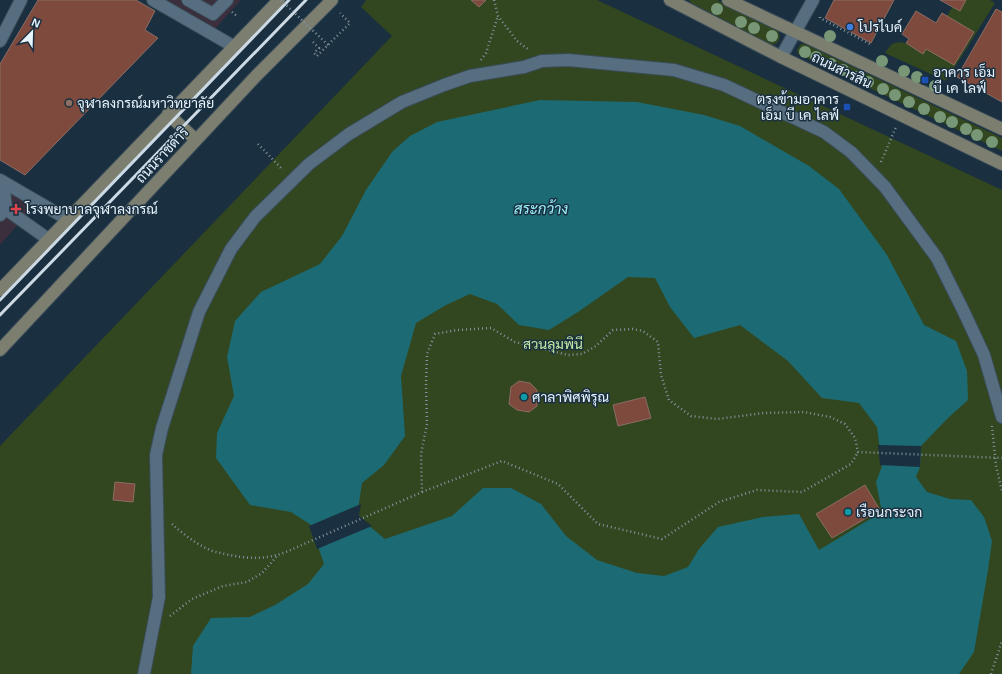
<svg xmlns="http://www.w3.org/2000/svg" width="1002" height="674" font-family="Arial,Sarabun,sans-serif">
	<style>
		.medical { fill: #3c2f3d }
		.green { fill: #32471f }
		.water { fill: #1c6b74; fill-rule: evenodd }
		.pier { fill: #1a2f3f }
		.building { fill: #7e4a3d; stroke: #8a6d65 }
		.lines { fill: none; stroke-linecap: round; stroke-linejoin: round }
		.street-casing { stroke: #3a4c59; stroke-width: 14 }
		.secondary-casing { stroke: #3a4c59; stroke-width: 14 }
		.path { stroke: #8394a1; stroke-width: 2.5; stroke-dasharray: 1 3; stroke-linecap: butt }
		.street { stroke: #566e7f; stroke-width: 12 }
		.secondary { stroke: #7c7e70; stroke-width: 12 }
		.rail { stroke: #ccdae5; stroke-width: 3 }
		.path-bridge { stroke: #8394a1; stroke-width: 2.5; stroke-dasharray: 1 3; stroke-linecap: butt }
		.tree { fill: #779777 }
		.shop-dot { fill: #3f7fe0; stroke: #1a2f3f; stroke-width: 1.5 }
		.transit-dot { fill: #1a4fb4; stroke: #1a2f3f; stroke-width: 1.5 }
		.education-dot { fill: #8d6e63; stroke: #1a2f3f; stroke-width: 1.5 }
		.health-dot { fill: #e0444e; stroke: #1a2f3f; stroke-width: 1.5 }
		.culture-dot { fill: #0f9aa8; stroke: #1a2f3f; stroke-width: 1.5 }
		.labels { text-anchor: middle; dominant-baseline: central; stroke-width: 3; stroke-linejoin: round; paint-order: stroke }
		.poi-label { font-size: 14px; fill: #e7f4fe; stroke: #1a2f3f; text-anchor: start }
		.street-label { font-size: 14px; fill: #e7f4fe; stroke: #1a2f3f }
		.park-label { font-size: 14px; fill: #c3eca4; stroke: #1a2f3f }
		.water-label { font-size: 15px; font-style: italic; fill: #9aeffa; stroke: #1a2f3f }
	</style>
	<rect width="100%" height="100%" fill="#1a2f3f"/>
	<!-- medical -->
	<path class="medical" d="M153 0H241L211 33Z
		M0 174 41 198 0 245Z"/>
	<!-- green -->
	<path class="green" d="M366 0H597L1002 190V674H0V446L392 36 361 7Z
		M689 0H717L777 29C780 35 781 38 777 43L772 45 691 3Z
		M957 0H990L995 3 946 81 885 53C887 50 889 47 891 45 901 37 915 48 923 53Z
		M801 44H805L1002 138V151L798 54 797 50Z"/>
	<!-- water -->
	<path class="water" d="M540 100 637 102 704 115 740 126 809 166 839 189 887 255 924 325 956 341 967 371 968 400 948 418 921 446 920 467 916 477 927 492 950 499 971 500 984 517 992 541 988 570 974 652 959 674H191L193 646 211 618 250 617 275 605 308 584 324 564 311 525 291 512 250 505 216 458 217 433 234 396 227 357 235 321 261 292 320 264 342 236 366 190 392 152 410 136 437 122ZM628 277 655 278 670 307 694 338 740 325 788 361 822 398 859 403 877 427 882 466 876 482 882 512 819 550 799 514 763 517 718 527 699 549 688 567 664 576 637 573 597 560 566 536 541 504 511 488H483L452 516 385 539 357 516 362 483 384 465 405 436 401 376 416 323 446 305 470 294 497 304 519 325 549 330 578 312Z"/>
	<!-- pier -->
	<path class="pier" d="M878 445 921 446 920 467 880 465Z
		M361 504 359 516 372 526 317 549 309 526Z"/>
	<!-- building -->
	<path class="building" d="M38 0H136L155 11 145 30 158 38 25 175 0 160V64Z
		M471 0H486L479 7Z
		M834 0H894L871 43 825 18Z
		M940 0H966L960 11Z
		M996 9 1002 12V102L957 77Z
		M916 11 936 23 942 13 974 32 954 65 926 49 923 54 906 43 909 39 902 34Z
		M519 381 530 383 537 390V406L529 412 517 410 509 404 511 387Z
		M645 397 651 418 618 426 613 405Z
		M115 482 135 484 133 502 113 500Z
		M865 485 880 510 832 538 816 514Z"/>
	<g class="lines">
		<defs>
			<path id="street" d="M153 0 233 46
				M188 0 213 14 227 0
				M0 41 21 0
				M781 57 813 0
				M0 180 67 219
				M0 205 48 239
				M0 215 6 208 3 182
				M144 674 159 597 156 455 162 428 199 312 231 249 255 217 309 164 349 134 402 102 444 85 470 76 524 67 542 61 568 60 674 70 724 85 824 132 851 152 885 187 937 258 963 310 984 355 1002 417"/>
			<path id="secondary" d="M670 0 781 57 1002 164
				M728 0 1002 129
				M168 114 196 140
				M0 290 279 0
				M0 350 256 76 332 0"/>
		</defs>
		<!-- street casing -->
		<use href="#street" class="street-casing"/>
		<!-- secondary casing -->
		<use href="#secondary" class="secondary-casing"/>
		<!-- path -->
		<path class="path" d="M494 0 498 16 517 41 529 50
			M232 12 238 17
			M820 17V18L870 44
			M313 42 319 48 314 53 317 56 350 23 340 13
			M481 60 486 53 498 16
			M258 144 283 170
			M881 162 896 127
			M992 426 996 466 1002 491
			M422 492 502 461 558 484 598 524 662 539 719 502 757 490 802 492 851 464 858 452
			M172 524C183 534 196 544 210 550 215 552 220 553 225 554 247 559 265 560 286 552L422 492 421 454 427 424 426 385 427 354 435 334 457 330 491 328 515 342 568 355 582 354 596 346 613 330 633 329 643 331 658 342 661 375 669 400 691 416 717 419 764 413 804 412 830 417 845 424 855 438 858 452 1002 458
			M170 616 192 599 223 586 247 582 262 573 278 555
			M991 674 1002 641"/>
		<!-- street -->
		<use href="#street" class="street"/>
		<!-- secondary -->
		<use href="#secondary" class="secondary"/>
		<!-- rail -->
		<path class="rail" d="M0 300 289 0
			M0 315 306 0"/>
		<!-- path-bridge -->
		<path class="path-bridge" d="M281 0 328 45"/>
	</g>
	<!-- trees -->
	<g class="tree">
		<circle cx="717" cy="9" r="6"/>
		<circle cx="741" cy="22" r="6"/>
		<circle cx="754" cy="28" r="6"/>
		<circle cx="772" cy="36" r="6"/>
		<circle cx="830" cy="36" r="6"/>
		<circle cx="805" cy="52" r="6"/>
		<circle cx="816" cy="57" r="6"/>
		<circle cx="882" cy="61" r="6"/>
		<circle cx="831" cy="64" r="6"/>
		<circle cx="843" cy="70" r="6"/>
		<circle cx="904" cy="71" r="6"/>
		<circle cx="857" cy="77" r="6"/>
		<circle cx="917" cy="77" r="6"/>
		<circle cx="868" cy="82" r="6"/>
		<circle cx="935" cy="86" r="6"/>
		<circle cx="883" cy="89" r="6"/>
		<circle cx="895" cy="95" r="6"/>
		<circle cx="909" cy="102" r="6"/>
		<circle cx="924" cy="109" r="6"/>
		<circle cx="940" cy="117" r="6"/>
		<circle cx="952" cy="122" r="6"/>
		<circle cx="966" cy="129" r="6"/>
		<circle cx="977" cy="135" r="6"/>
		<circle cx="992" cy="142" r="6"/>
	</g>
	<!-- markers -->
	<circle class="shop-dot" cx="850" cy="27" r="4"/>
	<g class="transit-dot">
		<rect x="921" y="76" width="8" height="8" rx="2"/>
		<rect x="843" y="103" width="8" height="8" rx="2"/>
	</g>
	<circle class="education-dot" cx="69" cy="103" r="4"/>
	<path class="health-dot" d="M14 203h4v4h4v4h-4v4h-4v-4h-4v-4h4z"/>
	<g class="culture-dot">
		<circle cx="524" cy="397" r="4"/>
		<circle cx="848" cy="512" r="4"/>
	</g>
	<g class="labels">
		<!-- poi labels -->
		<g class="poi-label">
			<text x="858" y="27">โปรไบค์</text>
			<text x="933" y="72">อาคาร เอ็ม<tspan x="933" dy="16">บี เค ไลฟ์</tspan></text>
			<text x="839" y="99" text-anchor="end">ตรงข้ามอาคาร<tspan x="839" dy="16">เอ็ม บี เค ไลฟ์</tspan></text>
			<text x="77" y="103">จุฬาลงกรณ์มหาวิทยาลัย</text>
			<text x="25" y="209">โรงพยาบาลจุฬาลงกรณ์</text>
			<text x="532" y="397">ศาลาพิศพิรุณ</text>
			<text x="856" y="512">เรือนกระจก</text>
		</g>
		<!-- street labels -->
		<g class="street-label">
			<text transform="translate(842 70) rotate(26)">ถนนสารสิน</text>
			<text transform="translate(162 155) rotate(-47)">ถนนราชดำริ</text>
		</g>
		<!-- park labels -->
		<g class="park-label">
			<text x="553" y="344">สวนลุมพินี</text>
		</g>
		<!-- water labels -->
		<g class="water-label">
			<text x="541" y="208">สระกว้าง</text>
		</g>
	</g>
	<!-- north arrow -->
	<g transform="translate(32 32) rotate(23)" stroke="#1a2f3f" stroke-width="3" paint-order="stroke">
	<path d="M0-3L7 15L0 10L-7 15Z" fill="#e7f4fe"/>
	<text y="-6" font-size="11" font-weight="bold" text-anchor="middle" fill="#e7f4fe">N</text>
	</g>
</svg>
